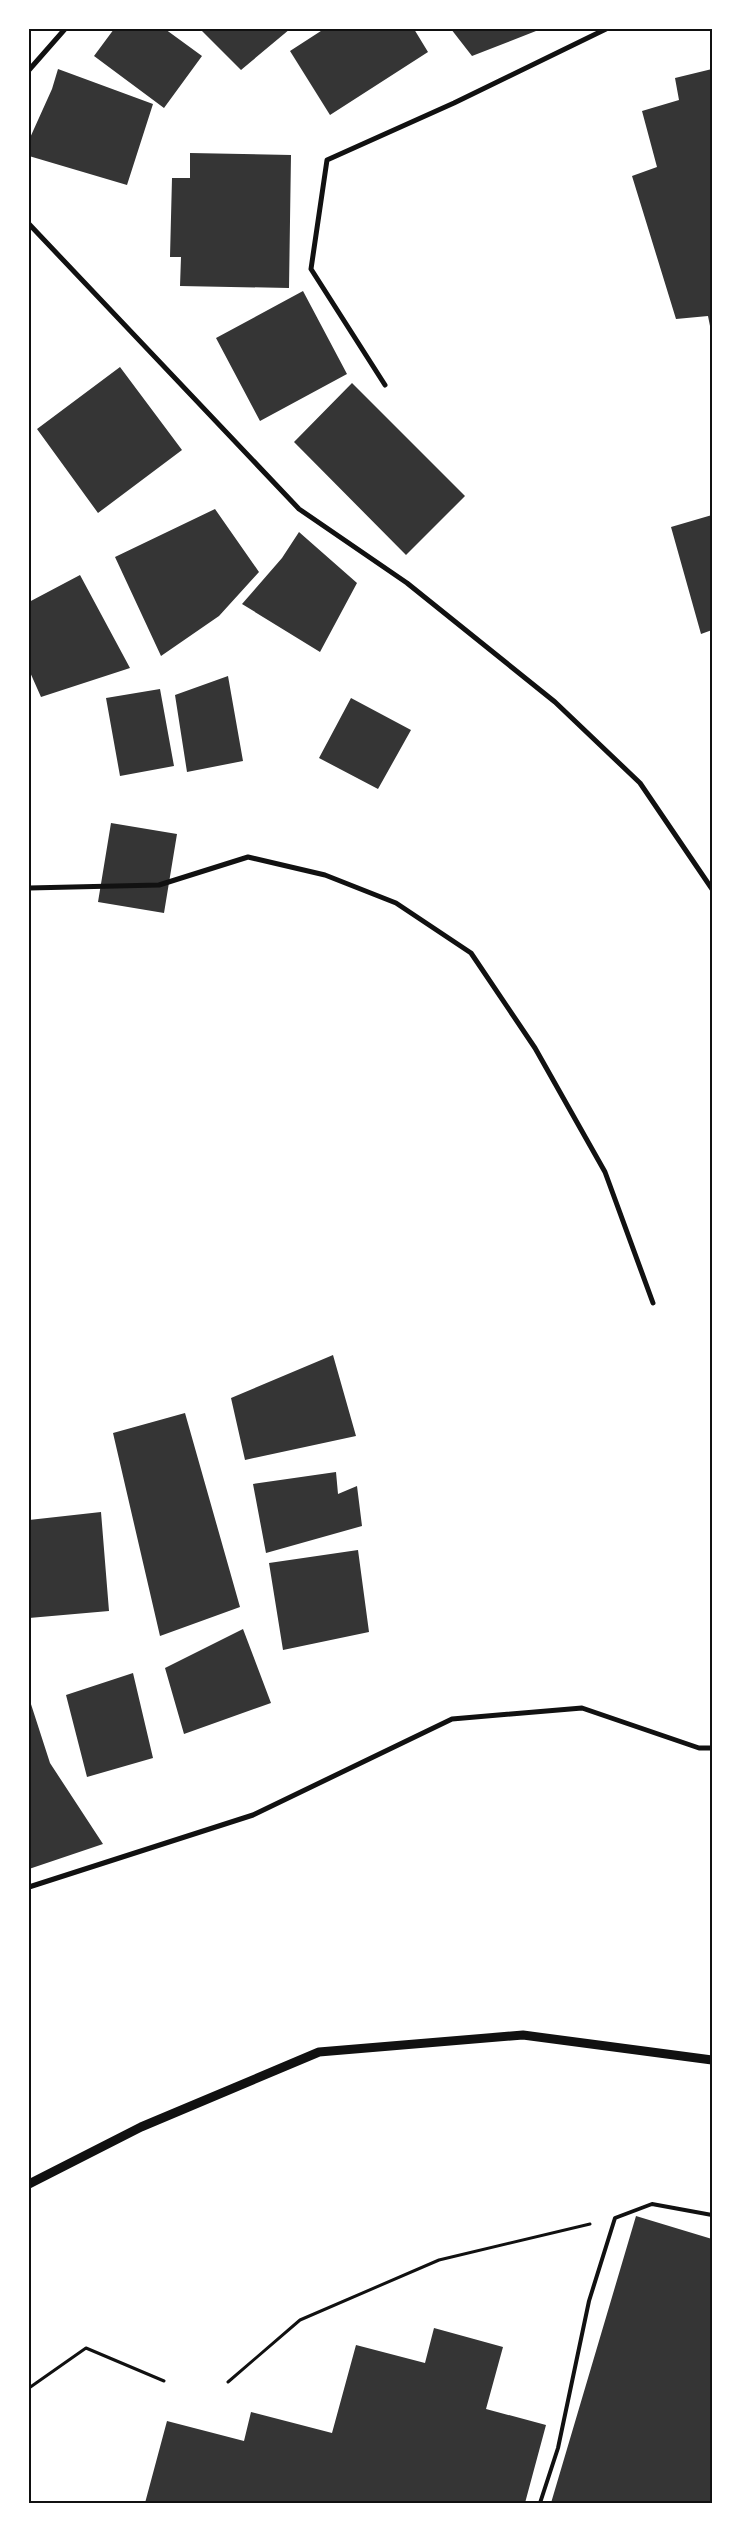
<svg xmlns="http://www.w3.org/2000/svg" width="741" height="2532" font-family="Lato,sans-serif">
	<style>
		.building { fill: #353535 }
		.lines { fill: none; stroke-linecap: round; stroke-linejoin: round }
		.path { stroke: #111; stroke-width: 3 }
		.service { stroke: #111; stroke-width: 4 }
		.minor { stroke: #111; stroke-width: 5 }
		.tertiary { stroke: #111; stroke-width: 9 }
		.neatline { fill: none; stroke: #111; stroke-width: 2 }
	</style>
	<rect width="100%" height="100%" fill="#fff"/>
	<!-- building -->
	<path class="building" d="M114 29H165L202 56 164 108 94 56Z
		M200 29H290L241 70Z
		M324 29H414L428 52 330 115 290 51Z
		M451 29H534L536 31 472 56Z
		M58 69 153 104 127 185 29 156V140L52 89Z
		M712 69V331H711L708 316 676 319 632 176 657 167 642 111 679 100 675 78Z
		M190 153 291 155 289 288 180 286 181 257H170L172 178H190Z
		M303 291 347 374 260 421 216 338Z
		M120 367 182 450 98 513 37 429Z
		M352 383 465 496 406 555 294 442Z
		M215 509 259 572 219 616 161 656 115 557Z
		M712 515V630L701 634 671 527Z
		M299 532 357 583 320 652 242 604 282 558Z
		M80 575 130 668 41 697 29 670V602Z
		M228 676 243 761 187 772 175 695Z
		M160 689 174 766 120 776 106 698Z
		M351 698 411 730 378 789 319 758Z
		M111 823 177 834 164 913 98 902Z
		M333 1355 356 1436 245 1460 231 1398Z
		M185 1413 240 1607 160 1636 113 1433Z
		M336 1472 338 1494 357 1486 362 1526 266 1553 253 1484Z
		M101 1512 109 1611 29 1618V1520Z
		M358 1550 369 1632 283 1650 269 1563Z
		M243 1629 271 1703 184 1734 165 1668Z
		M133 1673 153 1758 87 1777 66 1695Z
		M29 1698 50 1763 103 1844 29 1869Z
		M636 2216 712 2239V2503H551Z
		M434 2328 503 2347 486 2409 546 2425 525 2503H145L167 2421 244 2441 251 2412 332 2433 356 2345 425 2363Z"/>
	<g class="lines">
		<!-- path -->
		<path class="path" d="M228 2382 300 2320 439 2260 590 2224
			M29 2388 86 2348 164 2381"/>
		<!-- service -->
		<path class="service" d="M540 2503 558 2448 589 2301 615 2218 652 2204 712 2215"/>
		<!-- minor -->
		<path class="minor" d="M29 70 65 29
			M29 224 299 509 407 583 555 702 640 783 712 889
			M385 385 311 269 327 160 454 103 606 29
			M29 888 159 885 248 857 325 875 396 903 471 953 535 1048 605 1172 653 1303
			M29 1887 253 1815 452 1719 582 1708 699 1748H712"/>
		<!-- tertiary -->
		<path class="tertiary" d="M29 2184 141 2127 319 2052 523 2035 712 2060"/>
	</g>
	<!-- border -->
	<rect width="741" height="2532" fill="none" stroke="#ffffff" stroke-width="60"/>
	<rect x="30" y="30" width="681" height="2472" class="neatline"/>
</svg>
